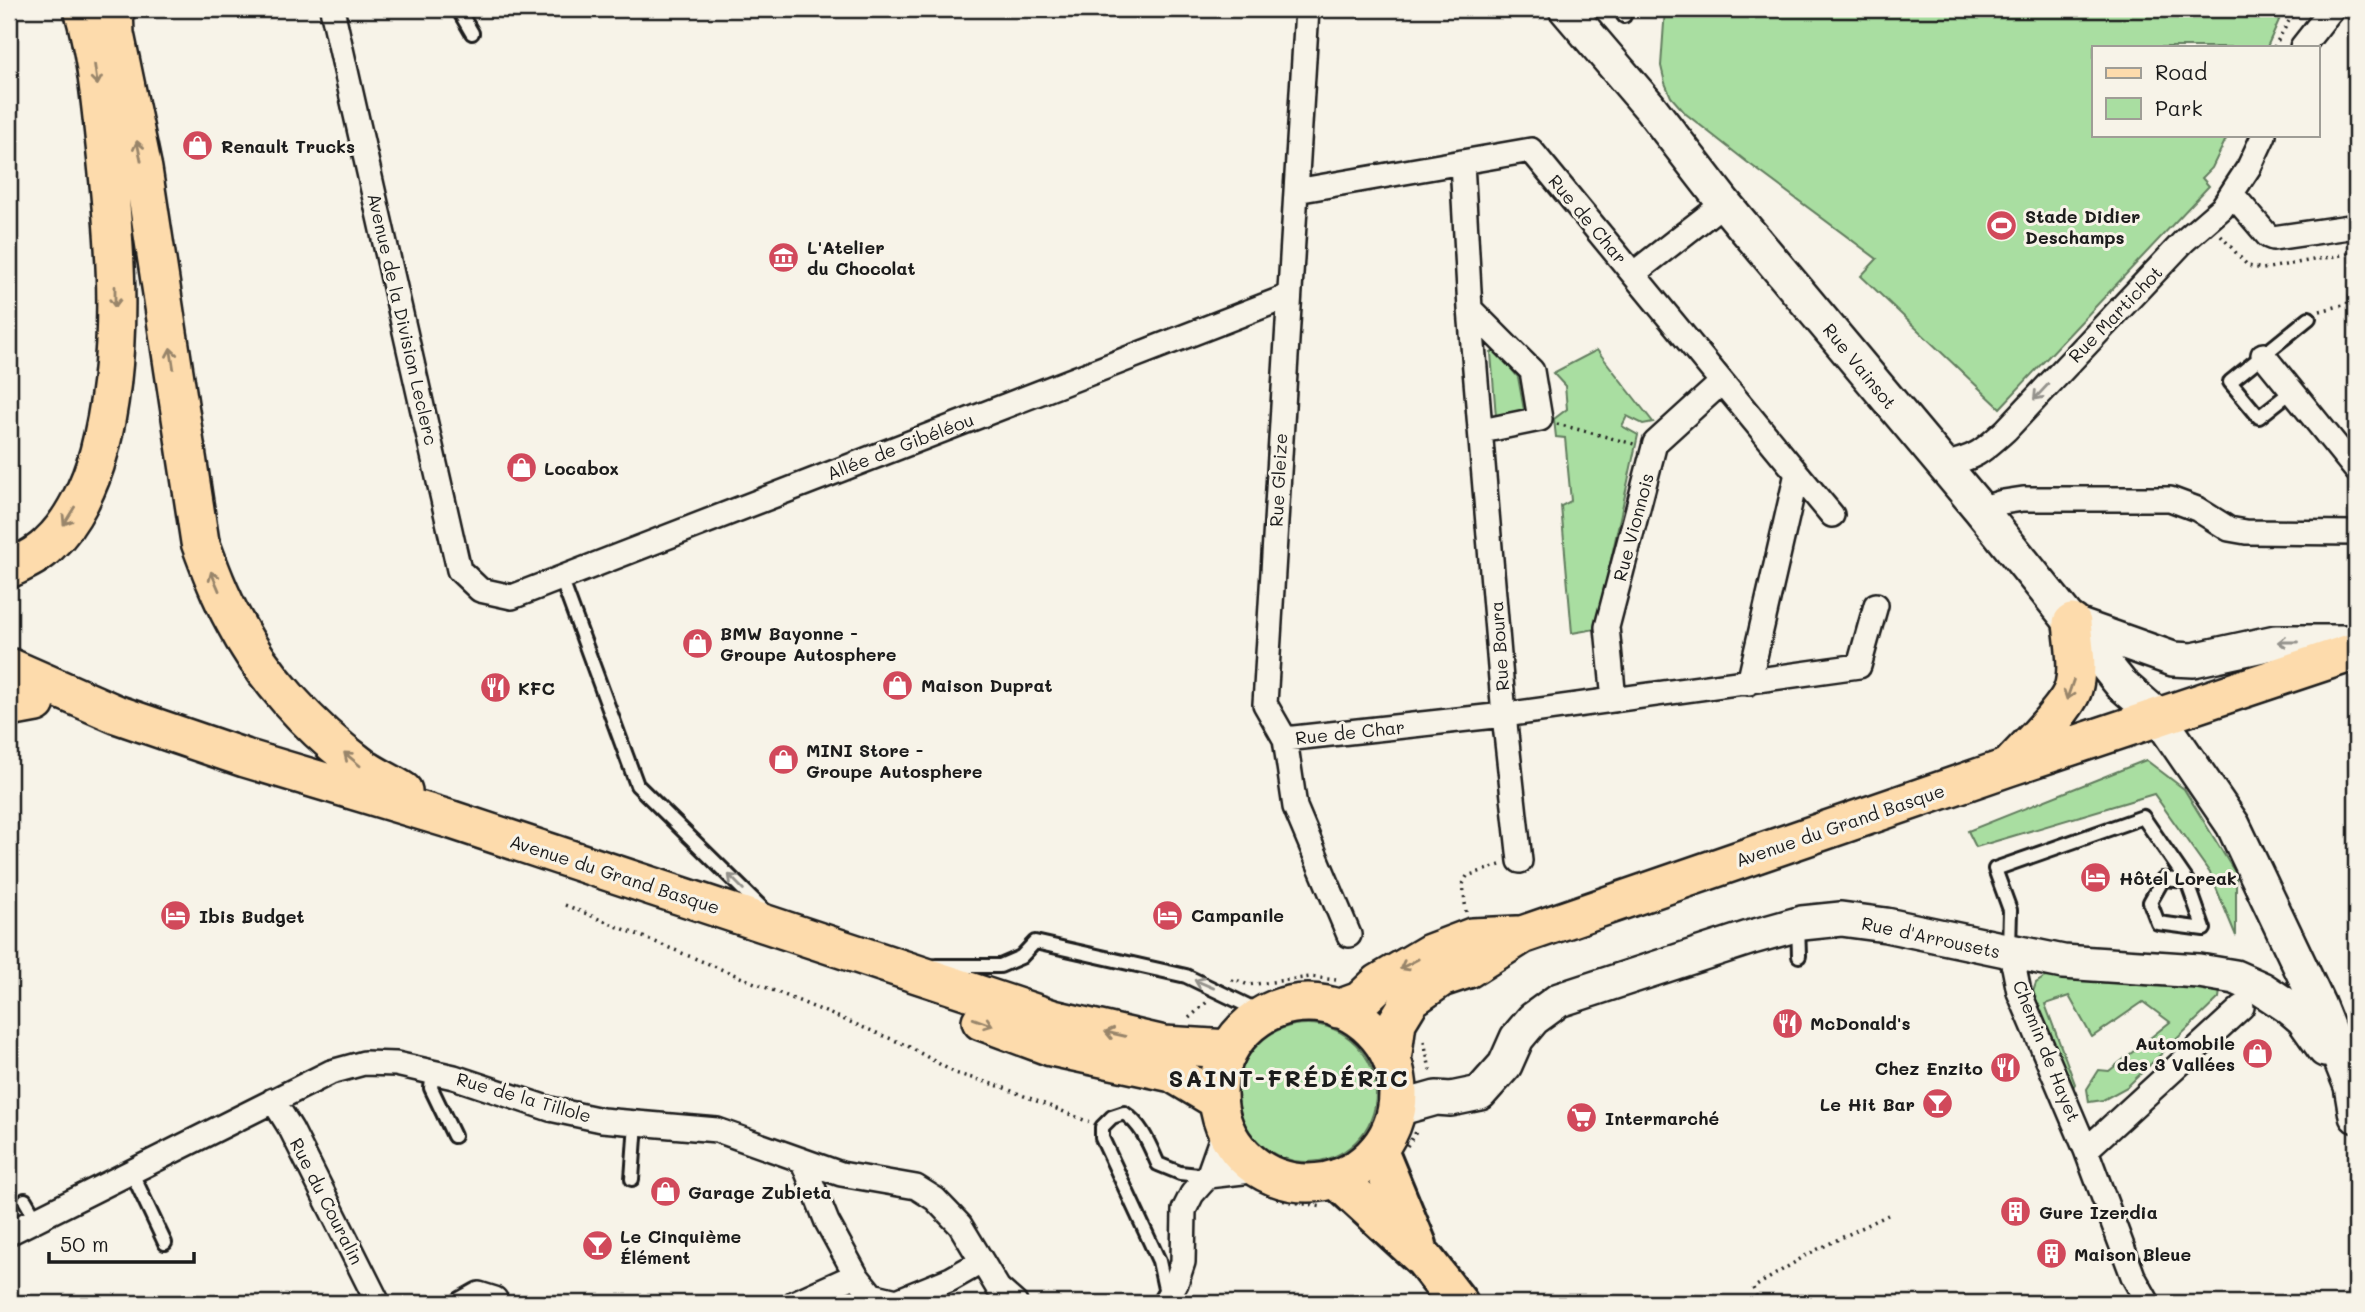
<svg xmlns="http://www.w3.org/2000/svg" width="2365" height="1312" font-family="Mali,sans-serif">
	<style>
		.green { fill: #a9dea1; stroke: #627d5e; stroke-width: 2 }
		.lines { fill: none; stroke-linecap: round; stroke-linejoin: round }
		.lane-casing { stroke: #1c1c1c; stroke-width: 18 }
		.street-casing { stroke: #1c1c1c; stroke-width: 28 }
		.secondary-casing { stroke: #1c1c1c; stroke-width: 38 }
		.primary-casing { stroke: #1c1c1c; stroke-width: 42 }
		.highway-casing { stroke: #1c1c1c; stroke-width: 44 }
		.path { stroke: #1c1c1c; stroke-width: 3.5; stroke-dasharray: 2 5; stroke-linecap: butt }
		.lane { stroke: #f7f3e8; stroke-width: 12 }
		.street { stroke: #f7f3e8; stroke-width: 23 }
		.secondary { stroke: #f7f3e8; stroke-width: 33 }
		.primary { stroke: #fddbac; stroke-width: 37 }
		.highway { stroke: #fddbac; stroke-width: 38 }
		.oneway { stroke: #98856b }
		.oneway2 { stroke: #94928c }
		.labels { text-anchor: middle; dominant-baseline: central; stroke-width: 6; stroke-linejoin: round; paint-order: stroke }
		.poi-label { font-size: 18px; font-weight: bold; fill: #1c1c1c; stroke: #f7f3e8; text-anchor: start }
		.street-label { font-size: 18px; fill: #1c1c1c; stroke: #f7f3e8 }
		.district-label { font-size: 24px; font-weight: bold; letter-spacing: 2px; fill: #1c1c1c; stroke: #f7f3e8 }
	</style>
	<rect width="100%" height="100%" fill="#f7f3e8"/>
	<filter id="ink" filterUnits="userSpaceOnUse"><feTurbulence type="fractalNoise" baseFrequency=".0143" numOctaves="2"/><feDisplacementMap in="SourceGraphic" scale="14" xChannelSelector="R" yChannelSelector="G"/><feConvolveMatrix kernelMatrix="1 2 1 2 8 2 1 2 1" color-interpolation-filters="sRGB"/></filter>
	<g filter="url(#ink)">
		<!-- green -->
		<path class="green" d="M1665 9H2284L2267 47H2094V135H2228L2212 168 2202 178 2209 186 2000 408 1861 276 1877 259 1747 162 1686 114 1671 97 1665 83 1661 66Z
			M1495 350 1518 377 1524 410 1522 414 1496 417 1491 353Z
			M1597 350 1653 422 1643 424 1627 416 1622 426 1638 435 1596 629 1572 633 1561 506 1571 501 1565 438 1556 437 1554 419 1567 409 1565 386 1553 373Z
			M2146 760 2184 789 2236 874V936L2210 873 2154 794 1976 847 1968 831Z
			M2045 977 2194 986 2220 991 2219 998 2127 1087 2103 1100 2089 1102 2087 1089 2099 1070 2109 1071 2170 1022 2143 1002 2092 1037 2069 996 2045 1004 2075 1084 2072 1089 2033 992 2036 983Z
			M1238 1093a69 69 0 1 1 138 0a69 69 0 1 1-138 0Z"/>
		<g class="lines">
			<defs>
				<path id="lane" d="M458 9 472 33
					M1624 16 1626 9
					M2292 391 2259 417 2230 382 2309 318
					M561 578 637 785 767 913
					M1798 925 1799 956
					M2009 949 2010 910 1995 869 2143 817 2187 881 2204 929 2158 923 2150 902 2163 879 2187 881
					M936 966H1000L1021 957 1035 942 1186 976 1265 1014
					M433 1072 431 1088 454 1136
					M131 1171 165 1243
					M632 1179 636 1123
					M25 1200 36 1219
					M1167 1298 1159 1261 1102 1138V1127L1112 1117 1124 1113C1142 1125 1149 1144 1158 1164L1180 1173 1208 1176"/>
				<path id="street" d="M332 9 459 570 480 590 512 597 1289 296
					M1307 9 1265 704 1285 739 1295 807 1349 935
					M2302 47 2332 9
					M1462 162 1470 309 1504 715 1520 861
					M1296 191 1531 150 1797 473 1749 683
					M2232 194 2268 236 2273 238 2356 226
					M1633 274 1724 203
					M1470 309 1532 371 1540 419 1482 431
					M2263 355 2356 470
					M1941 465C1974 459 1982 452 2006 430L2184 241 2222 208 2249 167 2264 135
					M1797 473 1832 515
					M1980 509 2003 502 2023 499H2170L2197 509 2229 529 2246 532 2356 533
					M1614 700 1607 627 1655 443 1722 382
					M1285 739 1504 715 1859 666 1876 605
					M2009 953 2014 967 2019 992 2086 1150 2133 1276 2148 1303
					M273 1100 291 1129 378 1303
					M2086 1150 2242 1007
					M803 1162 827 1222 856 1275
					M1208 1176 1260 1170
					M9 1233 331 1072 364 1063 396 1064 454 1077 550 1109 602 1120 717 1130 841 1174 916 1187 935 1199 960 1225 998 1288 1015 1303
					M463 1303 479 1294 495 1299 497 1303
					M794 1303 856 1275 872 1295 897 1301 951 1279 981 1262
					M1164 1303 1176 1283 1183 1262 1184 1210 1192 1194 1208 1176 1225 1128"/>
				<path id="secondary" d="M1566 9 1649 106 1724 203 1980 509 2121 684 2159 717 2233 825 2318 1004 2351 1086 2356 1116
					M2074 624 2173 659 2193 660 2276 642H2356
					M1397 1109 1436 1098 1451 1099 1480 1093 1505 1065 1517 1038 1533 1019 1559 1000 1752 937 1802 923 1841 919 1886 925 2063 962 2199 971 2235 977 2262 989 2289 1007 2303 1019 2325 1050"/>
				<path id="primary" d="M114 9 115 34 143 169 200 542C210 569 220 596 234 621 263 677 311 729 361 766 374 776 390 782 403 791
					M9 569C23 562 38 556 49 544 73 522 91 483 99 452 125 352 116 245 105 145 100 99 96 53 83 9
					M9 667 116 714 245 758 452 820 1053 1019 1164 1045 1229 1049
					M9 708 36 703
					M2010 766C2025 749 2067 709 2073 689 2079 670 2074 643 2072 623
					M1218 1093a90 90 0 1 1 180 0a90 90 0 1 1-180 0Z
					M1338 1009 1360 1001 1379 983 1430 953 1472 937 1517 935
					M981 1021 1051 1047 1172 1073 1217 1100
					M1392 1061 1397 1022 1411 999 1441 978 1468 969 1522 935 2009 767 2356 651"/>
				<path id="highway" d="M1378 1151 1417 1245
					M1337 1179 1424 1259 1458 1303"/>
			</defs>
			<!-- lane casing -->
			<use href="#lane" class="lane-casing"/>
			<!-- street casing -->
			<use href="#street" class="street-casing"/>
			<!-- secondary casing -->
			<use href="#secondary" class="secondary-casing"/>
			<!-- primary casing -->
			<use href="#primary" class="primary-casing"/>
			<!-- highway casing -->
			<use href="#highway" class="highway-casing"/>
			<!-- path -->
			<path class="path" d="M2274 47 2289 21 2299 9
				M2221 236 2248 266 2263 269 2347 254 2356 256
				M2320 311 2347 304 2356 280
				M1557 424 1634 444
				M565 905 906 1045 955 1073 1002 1087 1089 1122
				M1466 912 1463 884 1467 876 1500 865
				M1232 981 1234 979 1248 985 1311 977 1336 980
				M1189 1018 1207 1002
				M1424 1041 1431 1074
				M1407 1146 1418 1129
				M1264 1192 1280 1200 1323 1207
				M1759 1303 1753 1288 1810 1253 1888 1215"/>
			<!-- lane -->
			<use href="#lane" class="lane"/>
			<!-- street -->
			<use href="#street" class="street"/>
			<!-- secondary -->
			<use href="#secondary" class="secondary"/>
			<!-- primary -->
			<use href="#primary" class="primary"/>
			<!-- highway -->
			<use href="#highway" class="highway"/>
		</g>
		<!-- one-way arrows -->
		<defs><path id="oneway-shaft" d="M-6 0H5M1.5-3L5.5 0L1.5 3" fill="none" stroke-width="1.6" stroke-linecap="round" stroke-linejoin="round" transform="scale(1.75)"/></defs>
		<g class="oneway">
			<use href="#oneway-shaft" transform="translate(96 75) rotate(82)"/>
			<use href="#oneway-shaft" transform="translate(139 151) rotate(-102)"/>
			<use href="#oneway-shaft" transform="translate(115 297) rotate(90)"/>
			<use href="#oneway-shaft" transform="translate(172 358) rotate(-99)"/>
			<use href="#oneway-shaft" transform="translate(69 516) rotate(122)"/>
			<use href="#oneway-shaft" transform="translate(215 581) rotate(-113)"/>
			<use href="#oneway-shaft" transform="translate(2070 690) rotate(109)"/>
			<use href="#oneway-shaft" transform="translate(352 759) rotate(-140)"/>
			<use href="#oneway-shaft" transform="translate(1409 964) rotate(152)"/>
			<use href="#oneway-shaft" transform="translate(983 1022) rotate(20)"/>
			<use href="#oneway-shaft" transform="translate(1115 1034) rotate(-167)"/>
		</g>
		<g class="oneway2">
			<use href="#oneway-shaft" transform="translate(2041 392) rotate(133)"/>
			<use href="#oneway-shaft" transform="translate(2288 642) rotate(180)"/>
			<use href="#oneway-shaft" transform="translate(736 882) rotate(-135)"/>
			<use href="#oneway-shaft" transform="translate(1204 984) rotate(-157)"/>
		</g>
	</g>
	<!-- icons -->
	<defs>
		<symbol id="shop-disc" viewBox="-11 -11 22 22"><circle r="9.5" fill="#d1495b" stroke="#f7f3e8"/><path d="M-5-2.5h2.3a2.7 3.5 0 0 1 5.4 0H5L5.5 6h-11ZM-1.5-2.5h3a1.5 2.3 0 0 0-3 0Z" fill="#fff"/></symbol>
		<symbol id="stadium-disc" viewBox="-11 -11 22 22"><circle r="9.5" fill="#d1495b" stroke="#f7f3e8"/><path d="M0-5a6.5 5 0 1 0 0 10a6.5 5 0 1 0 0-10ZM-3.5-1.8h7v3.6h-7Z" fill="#fff"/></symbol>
		<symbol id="museum-disc" viewBox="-11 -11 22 22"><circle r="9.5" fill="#d1495b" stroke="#f7f3e8"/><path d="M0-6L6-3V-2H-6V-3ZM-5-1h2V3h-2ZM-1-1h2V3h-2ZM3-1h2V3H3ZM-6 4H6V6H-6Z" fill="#fff"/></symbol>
		<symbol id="restaurant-disc" viewBox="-11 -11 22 22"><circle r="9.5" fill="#d1495b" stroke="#f7f3e8"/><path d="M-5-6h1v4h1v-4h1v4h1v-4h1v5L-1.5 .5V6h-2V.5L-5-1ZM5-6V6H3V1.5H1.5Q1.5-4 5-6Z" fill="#fff"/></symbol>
		<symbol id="hotel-disc" viewBox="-11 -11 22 22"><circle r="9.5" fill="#d1495b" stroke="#f7f3e8"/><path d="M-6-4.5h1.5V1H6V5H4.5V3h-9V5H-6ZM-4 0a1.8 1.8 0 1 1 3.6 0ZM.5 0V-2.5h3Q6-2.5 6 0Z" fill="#fff"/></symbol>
		<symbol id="bar-disc" viewBox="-11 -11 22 22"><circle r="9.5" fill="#d1495b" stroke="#f7f3e8"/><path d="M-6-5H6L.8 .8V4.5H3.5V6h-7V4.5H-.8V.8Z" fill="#fff"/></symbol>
		<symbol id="supermarket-disc" viewBox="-11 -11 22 22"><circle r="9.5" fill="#d1495b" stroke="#f7f3e8"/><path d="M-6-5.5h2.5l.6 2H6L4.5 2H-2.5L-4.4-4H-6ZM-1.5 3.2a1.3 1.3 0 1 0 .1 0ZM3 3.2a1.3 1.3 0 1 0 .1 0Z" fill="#fff"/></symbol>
		<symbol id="building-disc" viewBox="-11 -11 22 22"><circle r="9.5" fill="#d1495b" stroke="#f7f3e8"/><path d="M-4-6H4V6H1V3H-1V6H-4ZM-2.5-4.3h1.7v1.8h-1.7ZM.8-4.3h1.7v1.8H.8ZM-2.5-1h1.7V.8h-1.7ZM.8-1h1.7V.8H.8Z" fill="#fff"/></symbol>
	</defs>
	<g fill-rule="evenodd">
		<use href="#shop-disc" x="180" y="128" width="35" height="35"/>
		<use href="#stadium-disc" x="1984" y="208" width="35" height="35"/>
		<use href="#museum-disc" x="766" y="240" width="35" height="35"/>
		<use href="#shop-disc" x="504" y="450" width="35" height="35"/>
		<use href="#shop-disc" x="680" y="626" width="35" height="35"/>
		<use href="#shop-disc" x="880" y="668" width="35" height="35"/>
		<use href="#restaurant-disc" x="478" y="670" width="35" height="35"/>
		<use href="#shop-disc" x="766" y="742" width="35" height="35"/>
		<use href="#hotel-disc" x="2078" y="860" width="35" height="35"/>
		<use href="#hotel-disc" x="1150" y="898" width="35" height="35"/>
		<use href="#hotel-disc" x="158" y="898" width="35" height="35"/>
		<use href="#restaurant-disc" x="1770" y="1006" width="35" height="35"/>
		<use href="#shop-disc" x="2240" y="1036" width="35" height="35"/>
		<use href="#restaurant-disc" x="1988" y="1050" width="35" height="35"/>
		<use href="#bar-disc" x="1920" y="1086" width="35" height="35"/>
		<use href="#supermarket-disc" x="1564" y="1100" width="35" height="35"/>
		<use href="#shop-disc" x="648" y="1174" width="35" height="35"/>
		<use href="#building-disc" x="1998" y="1194" width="35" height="35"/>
		<use href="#bar-disc" x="580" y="1228" width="35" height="35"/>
		<use href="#building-disc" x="2034" y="1236" width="35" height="35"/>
	</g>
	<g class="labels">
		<!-- poi labels -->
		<g class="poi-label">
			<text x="221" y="146">Renault Trucks</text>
			<text x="2025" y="216">Stade Didier<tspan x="2025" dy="21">Deschamps</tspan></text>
			<text x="807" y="247">L'Atelier<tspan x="807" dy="21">du Chocolat</tspan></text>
			<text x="544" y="468">Locabox</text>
			<text x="720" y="633">BMW Bayonne -<tspan x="720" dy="21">Groupe Autosphere</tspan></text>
			<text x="921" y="685">Maison Duprat</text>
			<text x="518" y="688">KFC</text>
			<text x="806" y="750">MINI Store -<tspan x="806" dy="21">Groupe Autosphere</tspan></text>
			<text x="2119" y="878">Hôtel Loreak</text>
			<text x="1191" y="915">Campanile</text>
			<text x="199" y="916">Ibis Budget</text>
			<text x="1810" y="1023">McDonald's</text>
			<text x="2235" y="1043" text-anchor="end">Automobile<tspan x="2235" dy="21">des 3 Vallées</tspan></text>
			<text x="1983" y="1068" text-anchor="end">Chez Enzito</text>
			<text x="1915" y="1104" text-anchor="end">Le Hit Bar</text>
			<text x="1605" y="1118">Intermarché</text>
			<text x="688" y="1192">Garage Zubieta</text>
			<text x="2039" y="1212">Gure Izerdia</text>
			<text x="620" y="1236">Le Cinquième<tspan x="620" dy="21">Élément</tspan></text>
			<text x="2074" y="1254">Maison Bleue</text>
		</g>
		<!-- street labels -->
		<g class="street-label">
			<text transform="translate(1588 219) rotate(50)">Rue de Char</text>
			<text transform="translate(2115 314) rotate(-46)">Rue Martichot</text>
			<text transform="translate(403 319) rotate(77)">Avenue de la Division Leclerc</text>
			<text transform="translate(1860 366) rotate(51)">Rue Vainsot</text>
			<text transform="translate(900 446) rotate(-21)">Allée de Gibéléou</text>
			<text transform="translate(1278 480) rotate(-87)">Rue Gleize</text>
			<text transform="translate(1633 527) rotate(-75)">Rue Vionnois</text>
			<text transform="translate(1499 646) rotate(-94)">Rue Boura</text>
			<text transform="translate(1350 732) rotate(-6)">Rue de Char</text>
			<text transform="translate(1840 825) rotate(-19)">Avenue du Grand Basque</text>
			<text transform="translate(615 874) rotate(18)">Avenue du Grand Basque</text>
			<text transform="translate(1931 937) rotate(12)">Rue d'Arrousets</text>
			<text transform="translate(2047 1051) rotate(68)">Chemin de Hayet</text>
			<text transform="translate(524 1097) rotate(16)">Rue de la Tillole</text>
			<text transform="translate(327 1201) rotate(63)">Rue du Couralin</text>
		</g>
		<!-- district labels -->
		<g class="district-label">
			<text x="1289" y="1077">SAINT-FRÉDÉRIC</text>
		</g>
	</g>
	<!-- margin -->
	<rect width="2365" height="1312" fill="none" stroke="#f7f3e8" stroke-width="35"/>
	<rect x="18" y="18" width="2330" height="1277" fill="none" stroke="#1c1c1c" stroke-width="2.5" filter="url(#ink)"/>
	<!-- legend -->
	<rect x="2092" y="46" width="228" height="91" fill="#f7f3e8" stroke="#9f9d96" stroke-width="2"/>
	<rect x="2106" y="68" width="35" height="10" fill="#fddbac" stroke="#9f9d96" stroke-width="2"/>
	<text x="2155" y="80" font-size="21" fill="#1c1c1c">Road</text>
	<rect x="2106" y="98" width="35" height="21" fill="#a9dea1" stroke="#9f9d96" stroke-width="2"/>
	<text x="2155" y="116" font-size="21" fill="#1c1c1c">Park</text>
	<!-- scale -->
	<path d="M49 1252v10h145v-10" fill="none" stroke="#1c1c1c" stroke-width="3.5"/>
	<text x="60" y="1252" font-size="21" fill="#1c1c1c" stroke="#f7f3e8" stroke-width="5" paint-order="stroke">50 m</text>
</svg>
